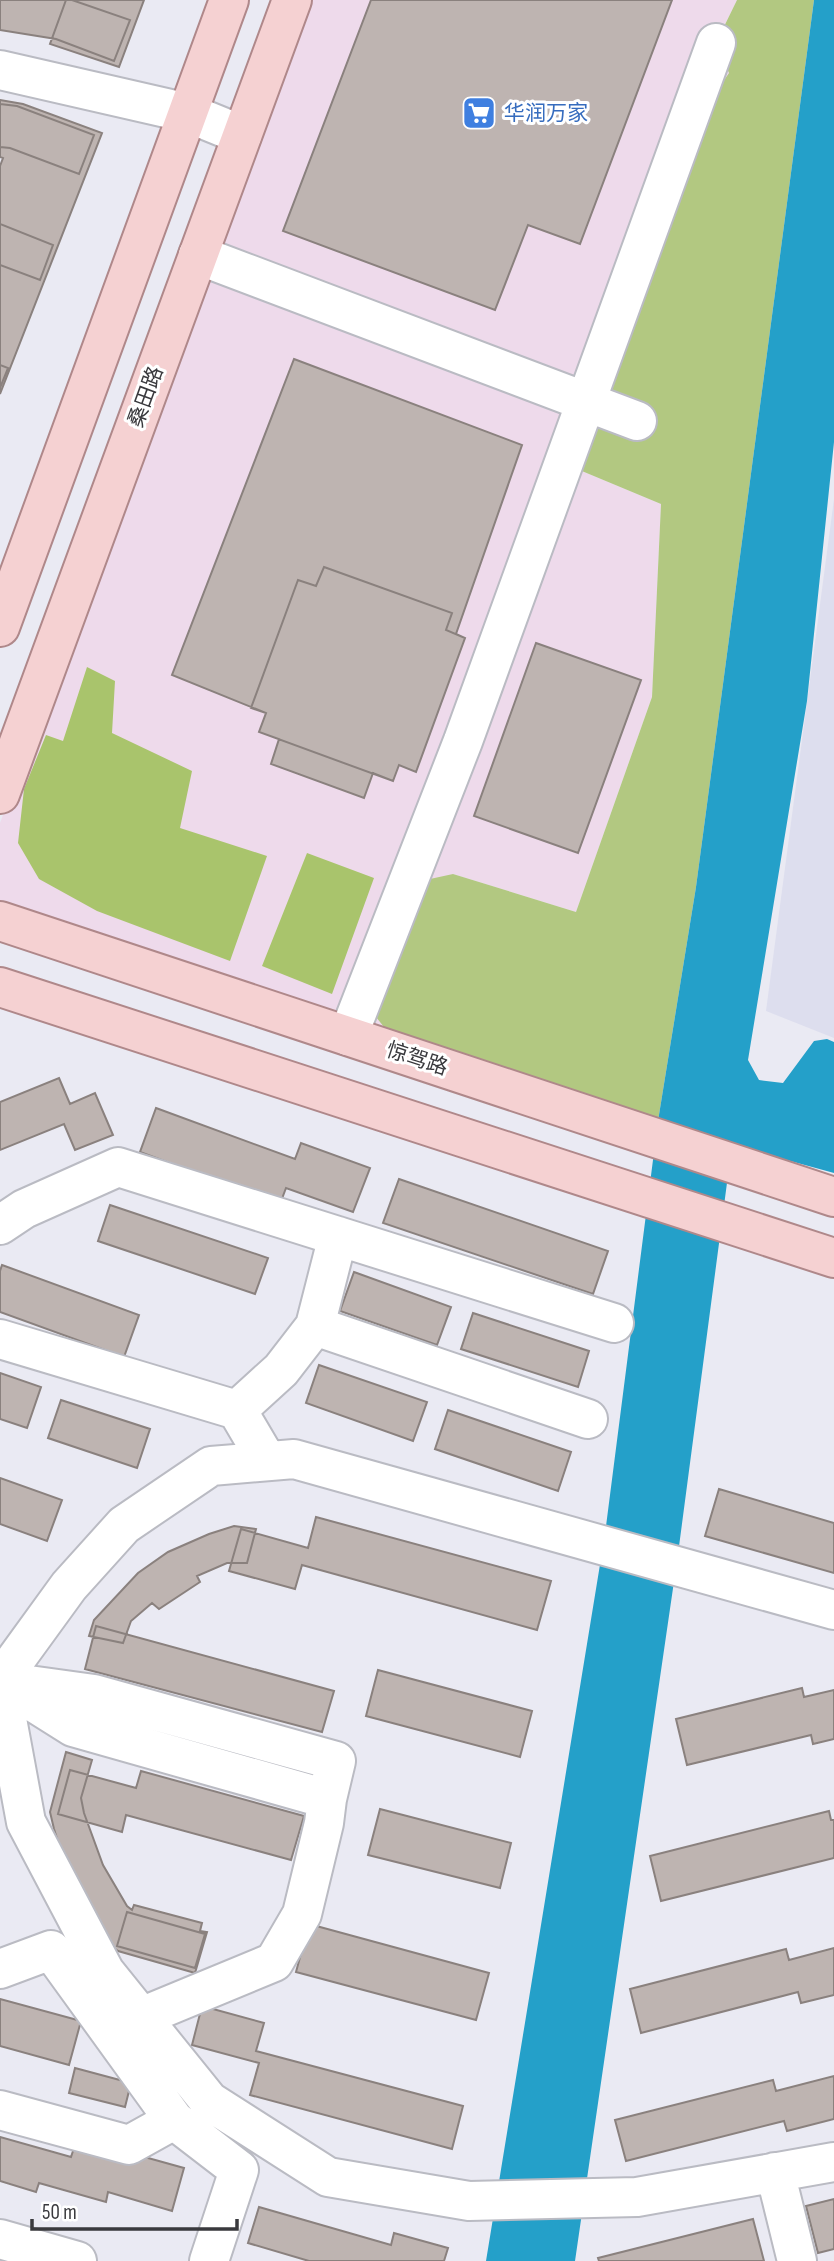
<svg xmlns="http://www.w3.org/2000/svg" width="834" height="2261" font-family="'Sofia Sans Condensed','Noto Sans SC',sans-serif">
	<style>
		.commercial { fill: #eedaeb }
		.built { fill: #dddeee }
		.green { fill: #b2c881 }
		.forest { fill: #a9c46c }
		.water { fill: #24a0c9 }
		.building { fill: #beb4b1; stroke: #8a817e; stroke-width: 2 }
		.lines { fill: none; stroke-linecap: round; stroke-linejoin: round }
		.minor-casing { stroke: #babbc3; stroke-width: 42 }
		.major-casing { stroke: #af888a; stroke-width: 42 }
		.minor { stroke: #fff; stroke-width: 38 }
		.major { stroke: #f5d1d2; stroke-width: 38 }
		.labels { text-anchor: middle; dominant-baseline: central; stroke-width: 6; stroke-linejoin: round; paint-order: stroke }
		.shop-label { font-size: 21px; fill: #366cbe; stroke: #fff; text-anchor: start }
		.street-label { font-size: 21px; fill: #39393d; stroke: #fff }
	</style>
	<rect width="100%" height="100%" fill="#eaeaf3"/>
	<!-- commercial -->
	<path class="commercial" d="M306 0H737L716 43 730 73 707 105 577 469 661 504 652 697 576 912 453 874 396 1042 0 904V823Z"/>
	<!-- built -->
	<path class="built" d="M834 499V1038L766 1011Z"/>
	<!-- green -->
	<path class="green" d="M737 0H814L696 887 658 1121 396 1042 372 1012 430 879 453 874 576 912 652 697 661 504 577 469 707 105 729 73 716 43Z"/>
	<!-- forest -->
	<path class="forest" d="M87 667 115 681 112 733 192 771 180 828 267 856 230 961 97 911 39 879 18 843 24 789 46 735 63 741Z
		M307 853 374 878 332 994 262 966Z"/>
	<!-- water -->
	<path class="water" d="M814 0H834V442L807 701 748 1060 759 1080 783 1083 814 1041 827 1039 834 1042V1173L732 1145 678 1554 575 2261H486L605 1534 658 1121 696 887Z"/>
	<!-- building -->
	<path class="building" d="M0 0H72L130 20 114 61 56 39 0 30Z
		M66 0H144L119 67 50 44Z
		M371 0H672L580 244 528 225 495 310 283 231Z
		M0 100 23 104 102 133 0 394V166L3 158 0 157Z
		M0 104 17 106 94 135 79 174 10 148 0 147Z
		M0 224 53 245 40 280 0 265Z
		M294 359 522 445 456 634 465 638 416 772 399 765 393 781 373 773 364 798 271 764 279 739 259 732 266 713 172 675Z
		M0 365 8 368 0 388Z
		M324 567 452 613 446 630 465 638 416 772 399 765 393 781 259 732 266 713 251 708 298 580 316 586Z
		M536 643 641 680 578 853 474 816Z
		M59 1078 70 1104 95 1093 113 1135 75 1150 64 1124 0 1150V1102Z
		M156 1108 295 1159 301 1143 370 1168 353 1212 286 1188 280 1204 140 1152Z
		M399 1179 608 1251 593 1294 383 1223Z
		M110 1205 268 1258 255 1294 98 1241Z
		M2 1265 139 1315 124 1357 0 1312V1271Z
		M354 1272 451 1307 437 1345 340 1311Z
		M473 1313 589 1351 578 1387 461 1349Z
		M319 1365 427 1402 413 1441 306 1403Z
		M0 1373 41 1387 27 1428 0 1419Z
		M61 1400 150 1429 137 1468 48 1438Z
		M448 1410 571 1452 558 1491 435 1449Z
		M0 1478 62 1500 47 1541 0 1524Z
		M719 1489 834 1523V1573L705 1536Z
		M316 1517 551 1581 537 1630 302 1565 295 1589 229 1571 241 1529 308 1548Z
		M234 1526 256 1529 247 1563H227L197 1576 200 1582 159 1609 152 1603 131 1621 123 1643 89 1636 94 1620 138 1573 168 1552 209 1534Z
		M96 1626 334 1691 322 1732 85 1669Z
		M378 1670 532 1711 520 1757 366 1716Z
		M802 1688 804 1697 834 1690V1739L813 1744 811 1735 687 1765 676 1719Z
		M66 1752 92 1760 81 1798 84 1813 103 1865 127 1906 132 1910 134 1905 202 1923 200 1931 207 1932 195 1973 118 1951 110 1945 61 1851 54 1829 50 1812Z
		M70 1770 136 1788 141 1771 304 1816 291 1860 126 1815 122 1832 58 1814Z
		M380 1809 511 1843 500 1888 368 1855Z
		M829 1811 831 1820H834V1858L661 1901 650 1856Z
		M127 1912 205 1934 195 1968 117 1946Z
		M309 1924 489 1973 476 2020 296 1972Z
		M834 1948V1995L801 2003 798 1992 641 2033 630 1989 786 1949 789 1960Z
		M0 1999 81 2021 69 2065 0 2046Z
		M202 2006 264 2023 256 2051 463 2106 452 2149 250 2095 259 2063 192 2045Z
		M75 2068 131 2083 125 2107 69 2093Z
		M834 2076V2119L787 2131 784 2121 626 2161 615 2120 773 2080 776 2091Z
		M0 2137 71 2157 74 2148 123 2151 184 2168 172 2211 108 2192 106 2202 39 2183 36 2192 0 2181Z
		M834 2199V2249L818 2253 806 2206Z
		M259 2207 391 2245 394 2233 448 2248 444 2261H309L248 2243Z
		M753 2219 764 2261H599L598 2258Z"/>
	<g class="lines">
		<defs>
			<path id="minor" d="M0 70 188 113 242 135
				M198 255 637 421
				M348 1036 463 741 716 43
				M0 1225 24 1209 118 1167 614 1323
				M315 1326 588 1419
				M0 1339 237 1410 267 1461
				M237 1410 281 1370 315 1326 338 1236
				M0 1681 26 1822 105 1972 209 2101 328 2177 469 2201 637 2197 834 2162
				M0 1681 69 1586 124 1525 211 1466 294 1459 834 1610
				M0 1681 94 1694 336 1761 327 1799 73 1727Z
				M0 1969 51 1950 174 2120 129 2145 0 2110
				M141 2017 274 1962 302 1914 324 1823 327 1799
				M174 2120 239 2170 209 2261
				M775 2172 797 2261
				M0 2239 77 2261"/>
			<path id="major" d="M0 627 229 0
				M0 794 292 0
				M0 921 834 1197
				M0 987 834 1258"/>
		</defs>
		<!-- minor casing -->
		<use href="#minor" class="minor-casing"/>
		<!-- major casing -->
		<use href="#major" class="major-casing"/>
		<!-- minor -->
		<use href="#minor" class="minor"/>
		<!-- major -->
		<use href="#major" class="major"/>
	</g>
	<!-- icons -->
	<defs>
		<symbol id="supermarket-square" viewBox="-11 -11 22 22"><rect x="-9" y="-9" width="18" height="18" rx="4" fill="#3f7fe0" stroke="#fff"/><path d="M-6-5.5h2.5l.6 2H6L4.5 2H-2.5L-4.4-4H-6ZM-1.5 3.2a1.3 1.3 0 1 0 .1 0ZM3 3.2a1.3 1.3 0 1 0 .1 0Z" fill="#fff"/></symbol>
	</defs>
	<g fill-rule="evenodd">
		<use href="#supermarket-square" x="460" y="94" width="38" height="38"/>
	</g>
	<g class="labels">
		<!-- shop labels -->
		<g class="shop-label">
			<text x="504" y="113">华润万家</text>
		</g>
		<!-- street labels -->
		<g class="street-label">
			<text transform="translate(146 397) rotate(-70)">桑田路</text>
			<text transform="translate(417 1059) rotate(18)">惊驾路</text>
		</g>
	</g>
	<!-- scale -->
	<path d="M32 2219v10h205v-10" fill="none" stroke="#39393d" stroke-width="3.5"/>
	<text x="42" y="2219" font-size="21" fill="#39393d" stroke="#ffffff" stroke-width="5" paint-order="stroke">50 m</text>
</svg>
